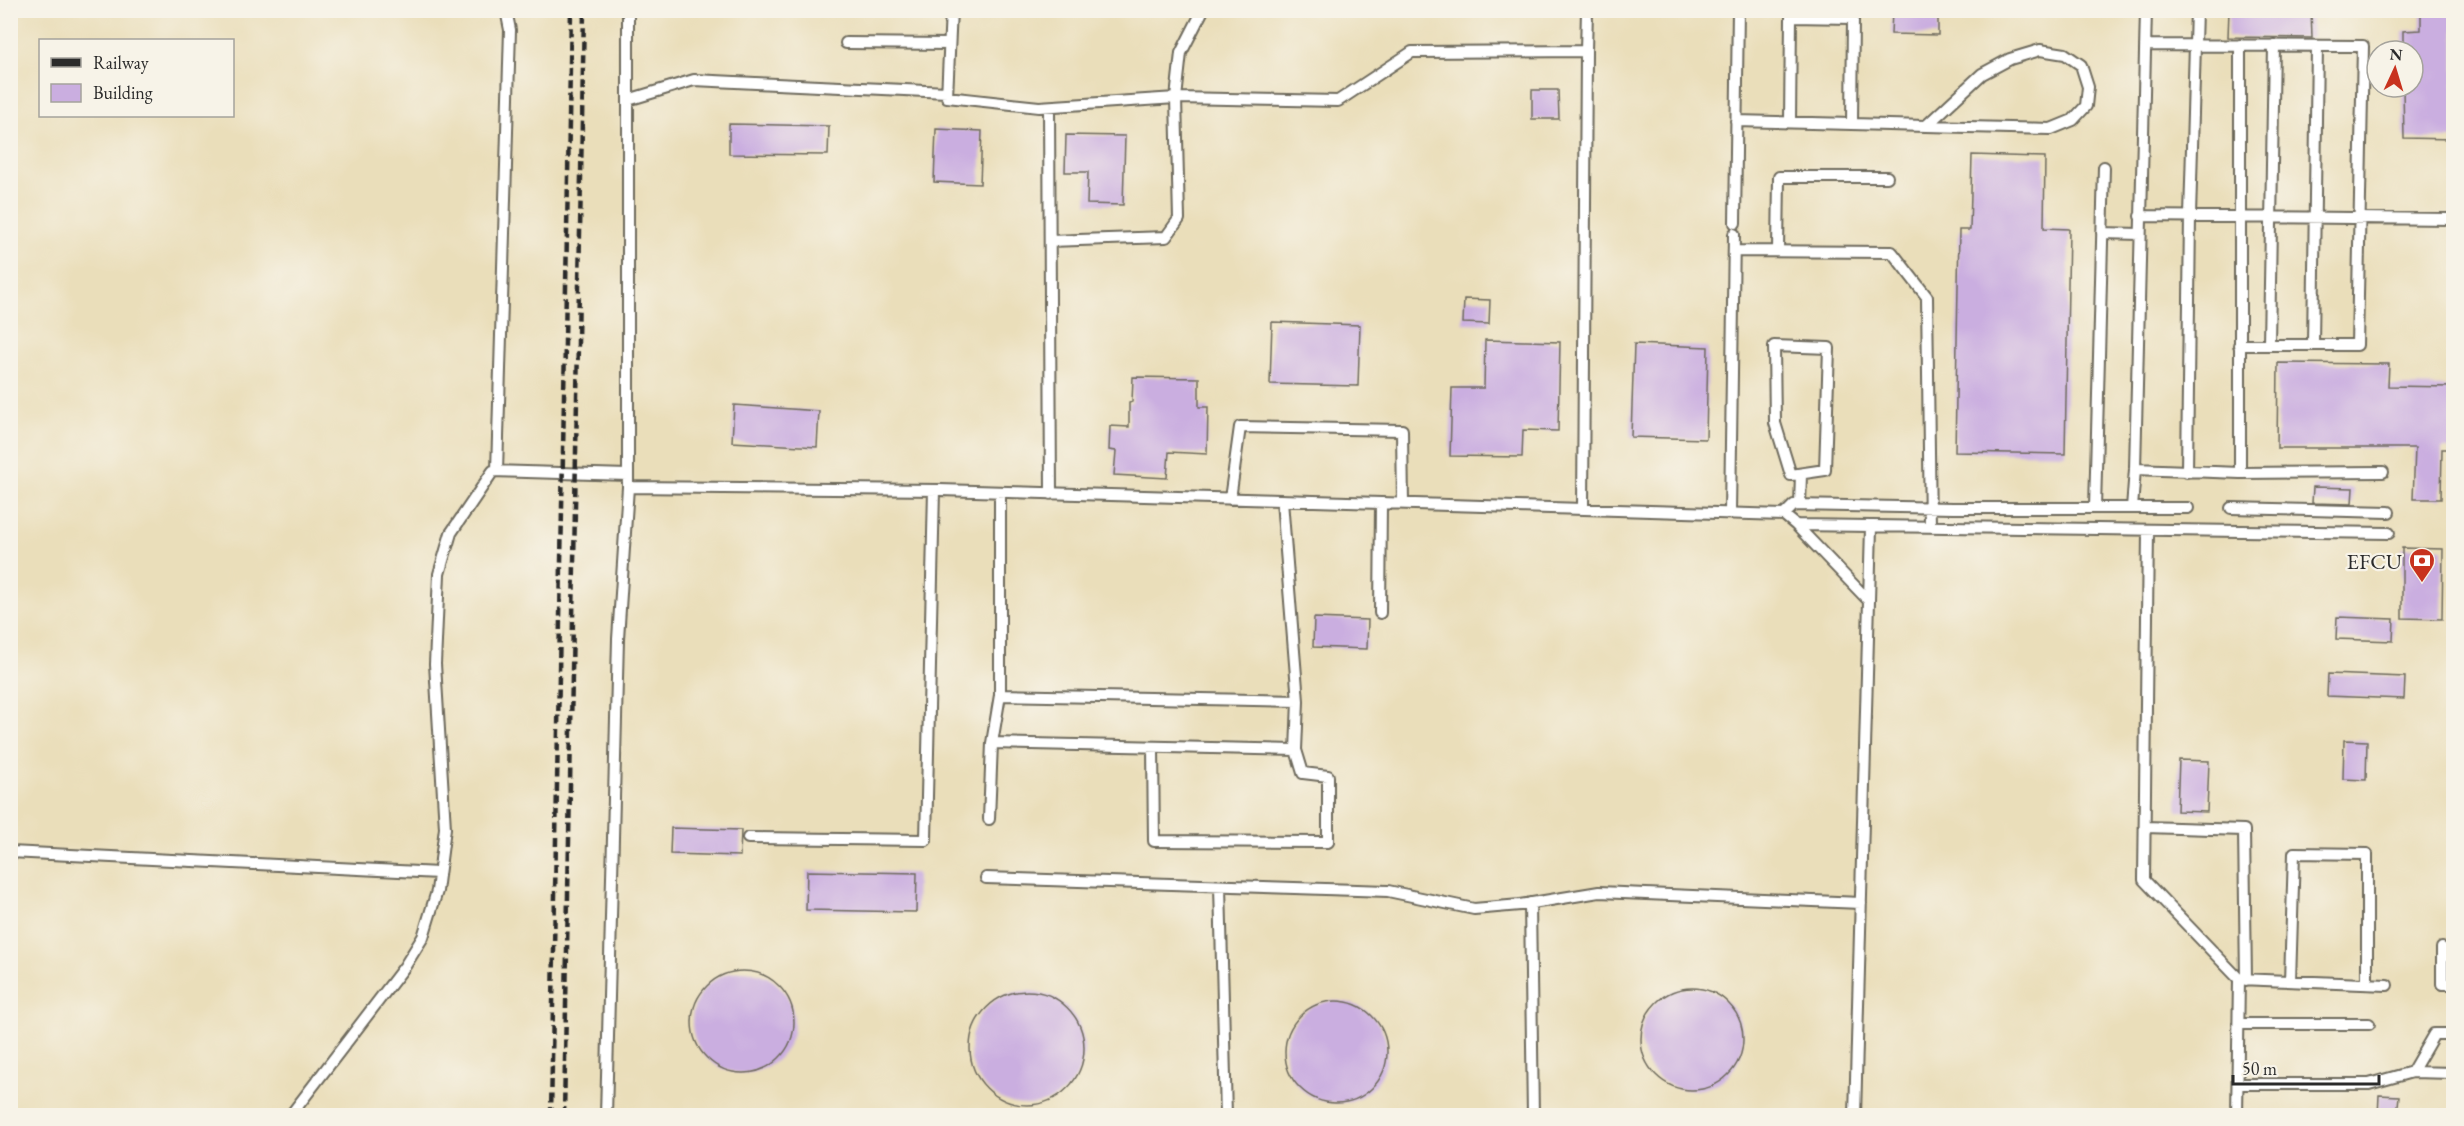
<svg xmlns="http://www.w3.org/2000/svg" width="2464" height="1126" font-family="'EB Garamond',serif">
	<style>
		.building { fill: #caaee0 }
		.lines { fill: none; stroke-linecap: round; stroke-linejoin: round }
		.service-casing { stroke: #6e6a5d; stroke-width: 14 }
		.service { stroke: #fff; stroke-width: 10 }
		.rail { stroke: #2b2b2b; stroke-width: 4.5; stroke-dasharray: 9 4.5; stroke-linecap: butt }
		.labels { text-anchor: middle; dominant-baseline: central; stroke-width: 4.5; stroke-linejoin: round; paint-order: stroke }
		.poi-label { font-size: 22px; fill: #2b2b2b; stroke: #f7f3e8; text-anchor: end }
	</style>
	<rect width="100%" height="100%" fill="#f7f3e8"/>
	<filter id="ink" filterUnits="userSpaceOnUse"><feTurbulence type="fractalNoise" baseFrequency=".0167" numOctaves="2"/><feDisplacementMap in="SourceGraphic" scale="12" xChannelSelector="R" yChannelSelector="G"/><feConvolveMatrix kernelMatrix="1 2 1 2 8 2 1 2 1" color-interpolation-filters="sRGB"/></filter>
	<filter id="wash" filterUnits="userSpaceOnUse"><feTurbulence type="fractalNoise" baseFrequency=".008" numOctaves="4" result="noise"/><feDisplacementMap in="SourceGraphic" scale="24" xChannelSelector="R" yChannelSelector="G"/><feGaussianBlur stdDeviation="1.35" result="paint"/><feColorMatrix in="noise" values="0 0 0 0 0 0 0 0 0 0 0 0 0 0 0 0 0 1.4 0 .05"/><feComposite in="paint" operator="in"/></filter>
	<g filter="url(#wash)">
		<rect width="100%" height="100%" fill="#eadeba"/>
		<g id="blocks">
			<!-- building -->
			<path class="building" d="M1892 10H1938V35L1891 34Z
				M2229 10H2311L2312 38 2228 37Z
				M2421 10H2454V139L2404 138 2403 87H2413V51H2403V31L2421 30Z
				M1532 90H1558L1559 119H1532Z
				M729 124 829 126 828 155 729 154Z
				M936 129 982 131 980 184 934 182Z
				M1066 135 1125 136 1123 205 1087 204 1088 172H1065Z
				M1972 155 2045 157 2044 228 2069 229 2065 454 1955 452 1959 230H1970Z
				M1464 299 1490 300 1489 324 1463 323Z
				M1272 322 1360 325 1358 386 1270 384Z
				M1485 340 1560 342 1558 431 1523 430 1522 457 1450 456 1452 388H1484Z
				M1634 344 1708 347 1706 439 1631 437Z
				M2278 363 2389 364 2388 386 2454 387V449H2442L2441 499H2413L2415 448H2277Z
				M1133 377 1199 378V407H1208L1207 454 1169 452 1167 478 1114 475 1116 451 1109 450 1110 426 1129 427V403L1132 402Z
				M734 405 819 411 817 447 732 442Z
				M2313 487 2353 488 2352 504 2312 503Z
				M2402 548 2443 549 2442 619 2402 618Z
				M2337 617 2394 619 2393 641 2336 639Z
				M1314 618 1368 620 1367 649 1313 647Z
				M2328 674 2405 677 2404 699 2327 696Z
				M2344 740 2367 741 2366 780 2343 779Z
				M2179 760 2209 761 2207 812 2177 811Z
				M671 828 741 830 740 856 670 854Z
				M807 871 917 873 916 912 806 910Z
				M692 1022a51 51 0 1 1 102 0a51 51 0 1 1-102 0Z
				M1641 1039a51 51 0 1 1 102 0a51 51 0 1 1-102 0Z
				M970 1048a57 57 0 1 1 114 0a57 57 0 1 1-114 0Z
				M1285 1052a51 51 0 1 1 102 0a51 51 0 1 1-102 0Z
				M2379 1095 2399 1096 2397 1116H2378Z"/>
		</g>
	</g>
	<g filter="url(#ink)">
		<use href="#blocks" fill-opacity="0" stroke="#6e6a5d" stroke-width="1.5"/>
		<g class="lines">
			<defs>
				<path id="service" d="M628 10V487L940 490 1784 515 1796 525 2389 533
					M951 10 947 97 1039 107 1176 98 1338 101 1412 52 1586 51 1587 10
					M846 43 949 44
					M2145 45 2363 46 2357 345H2239
					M2240 45V473
					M628 100 694 80 947 92
					M1049 107 1051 494
					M1736 121 1852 124 1926 126 2051 129 2073 120 2086 106 2088 87 2081 65 2065 54 2040 50 2010 59 1982 74 1926 126
					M1790 122 1791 17 1853 18 1852 124
					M2140 216 2454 219
					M1735 223 1738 10
					M2102 233 2140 234
					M1050 241 1166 237 1179 219 1176 98 1181 53 1203 10
					M1734 251 1892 252 1927 297 1930 527
					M1778 251 1779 177H1887
					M2269 344 2274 45
					M2313 345 2317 46
					M1774 346 1829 348 1825 470 1791 475 1775 423Z
					M2135 469 2240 473 2383 472
					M497 471 510 30 506 10
					M2187 472 2190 216 2196 10
					M1000 492V695L1298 701 1282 501
					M1230 499 1240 427 1402 430 1403 504
					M1800 505 1801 474
					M2095 508 2104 167
					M2132 508 2135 469 2146 10
					M2231 508 2389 512
					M1583 509 1586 51
					M1730 513 1734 234
					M1784 515 1794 505 1953 508H2188
					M1796 525 1869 601
					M2148 531 2144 880 2239 979
					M1380 613 1381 504
					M1000 695 992 743 1296 750 1298 701
					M1153 747 1154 841 1328 842V776L1303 773 1296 750
					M989 819 992 743
					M2145 827 2244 830 2246 980
					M748 838 926 840 934 490
					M10 852 439 873
					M986 878 1388 891 1474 909 1520 905 1599 892 1861 903
					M1220 886 1226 1116
					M1530 903 1533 1116
					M2442 948V984H2454
					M2290 981 2294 853 2367 854V984
					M2239 1024H2369
					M2454 1034H2434L2412 1072 2454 1073
					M2238 1084H2369L2412 1072
					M290 1116 405 966 423 937 437 891 445 828 435 664 439 574 451 533 493 471 628 475
					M606 1116 618 639 628 487
					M1855 1116 1871 527
					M2237 1116 2239 979 2387 985"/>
			</defs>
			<!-- service casing -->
			<use href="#service" class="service-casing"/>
			<!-- service -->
			<use href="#service" class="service"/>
			<!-- rail -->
			<path class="rail" d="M551 1116 571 10
				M564 1116 584 10"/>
		</g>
	</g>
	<!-- icons -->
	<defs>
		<symbol id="bank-pin" viewBox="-11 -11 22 30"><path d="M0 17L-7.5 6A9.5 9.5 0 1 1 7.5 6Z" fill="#c8321e" stroke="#f7f3e8"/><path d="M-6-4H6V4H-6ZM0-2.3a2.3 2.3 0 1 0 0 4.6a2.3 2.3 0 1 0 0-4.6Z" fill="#fff"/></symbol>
	</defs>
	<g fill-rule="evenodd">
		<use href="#bank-pin" x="2407" y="546" width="30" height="40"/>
	</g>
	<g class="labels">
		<!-- poi labels -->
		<g class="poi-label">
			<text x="2402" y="561">EFCU</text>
		</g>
	</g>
	<!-- margin -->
	<rect width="2464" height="1126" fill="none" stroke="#f7f3e8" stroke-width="36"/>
	<!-- legend -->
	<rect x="39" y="39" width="195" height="78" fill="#f7f3e8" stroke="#a5a39c" stroke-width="1.5"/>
	<rect x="51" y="58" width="30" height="9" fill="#2b2b2b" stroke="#a5a39c" stroke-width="1.5"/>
	<text x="93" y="69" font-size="18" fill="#2b2b2b">Railway</text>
	<rect x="51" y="84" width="30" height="18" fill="#caaee0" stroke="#a5a39c" stroke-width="1.5"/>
	<text x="93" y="99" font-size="18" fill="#2b2b2b">Building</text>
	<!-- north arrow -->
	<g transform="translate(2395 69) rotate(4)"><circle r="28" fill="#f7f3e8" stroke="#a5a39c" stroke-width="1.5"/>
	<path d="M0-4.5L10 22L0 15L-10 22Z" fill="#c8321e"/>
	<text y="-9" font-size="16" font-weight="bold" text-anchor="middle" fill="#2b2b2b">N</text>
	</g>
	<!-- scale -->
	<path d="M2233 1075v9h146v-9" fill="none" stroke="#2b2b2b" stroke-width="3"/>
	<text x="2242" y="1075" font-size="18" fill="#2b2b2b" stroke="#f7f3e8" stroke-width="4.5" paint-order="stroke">50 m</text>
</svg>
